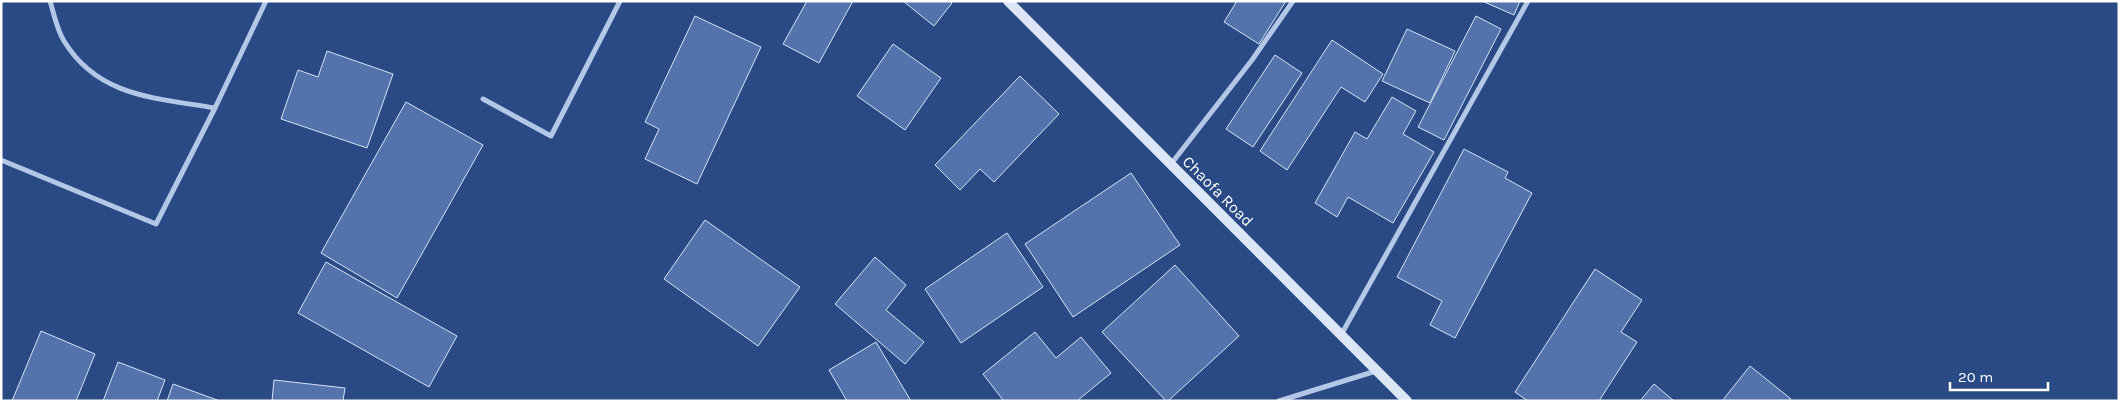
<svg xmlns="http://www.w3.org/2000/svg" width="2120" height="402" font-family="Karla,sans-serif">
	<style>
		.building { fill: #5273ab; stroke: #d7e3f6 }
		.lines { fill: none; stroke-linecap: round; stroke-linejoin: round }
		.street { stroke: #b4c7e7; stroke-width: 5 }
		.secondary { stroke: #dde6f7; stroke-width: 10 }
		.labels { text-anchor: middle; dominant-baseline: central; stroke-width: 4.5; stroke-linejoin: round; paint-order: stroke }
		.street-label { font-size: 16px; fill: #fff; stroke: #294a84 }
	</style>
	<rect width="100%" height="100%" fill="#294a84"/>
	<!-- building -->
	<path class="building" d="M807 1H853L819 63 783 44Z
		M903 1H950L952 3 934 26Z
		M1237 1H1286L1259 44 1224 22Z
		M1482 1H1520L1514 15Z
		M695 16 761 47 697 184 645 159 659 129 645 122Z
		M1476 16 1501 29 1444 140 1418 127Z
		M1407 29 1455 51 1430 103 1382 81Z
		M1332 40 1383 74 1365 102 1341 87 1287 170 1260 151Z
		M893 44 941 78 905 130 857 96Z
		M327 51 393 74 367 148 281 119 298 70 318 77Z
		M1275 55 1302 73 1253 147 1226 129Z
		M1020 76 1059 114 994 182 980 169 960 190 935 165Z
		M1392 97 1416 111 1403 134 1434 152 1393 223 1348 197 1337 217 1315 203 1355 132 1367 139Z
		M406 102 483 145 397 298 321 253Z
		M1464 149 1508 172 1505 178 1532 193 1455 338 1430 325 1442 301 1397 277Z
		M1131 173 1180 245 1073 317 1025 244Z
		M705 220 800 287 758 346 664 279Z
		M1007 233 1043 287 961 343 925 289Z
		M875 257 906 285 886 310 924 342 905 364 835 304Z
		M326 262 457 336 429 387 298 313Z
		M1175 265 1239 336 1168 401H1166L1102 332Z
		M1595 269 1642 300 1621 332 1637 342 1599 401H1528L1515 392Z
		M41 331 95 354 76 401H12Z
		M1035 332 1056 358 1081 337 1111 373 1077 401H1001L1003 400 983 374Z
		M876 342 911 401H847L829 370Z
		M118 362 165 380 157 401H103Z
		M1750 366 1791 399 1789 401H1722Z
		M274 380 345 388 343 401H272Z
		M173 384 220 401H167Z
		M1654 384 1674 401H1640Z"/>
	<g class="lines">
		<!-- street -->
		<path class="street" d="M50 1C54 14 57 30 64 41 98 97 156 98 215 108
			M483 99 551 136 620 1
			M1 160 156 224 215 108 266 1
			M1171 164 1252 60 1293 1
			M1341 335 1528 1
			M1279 401 1376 371"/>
		<!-- secondary -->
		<path class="secondary" d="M1008 1 1407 401"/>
	</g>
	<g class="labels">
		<!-- street labels -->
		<g class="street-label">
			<text transform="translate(1218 191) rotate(45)">Chaofa Road</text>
		</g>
	</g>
	<!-- border -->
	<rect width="2120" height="402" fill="none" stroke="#ffffff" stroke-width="5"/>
	<!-- scale -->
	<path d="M1950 382v8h98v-8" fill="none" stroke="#ffffff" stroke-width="2.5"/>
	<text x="1958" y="382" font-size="15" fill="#ffffff" stroke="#294a84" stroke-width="4" paint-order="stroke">20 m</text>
</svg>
